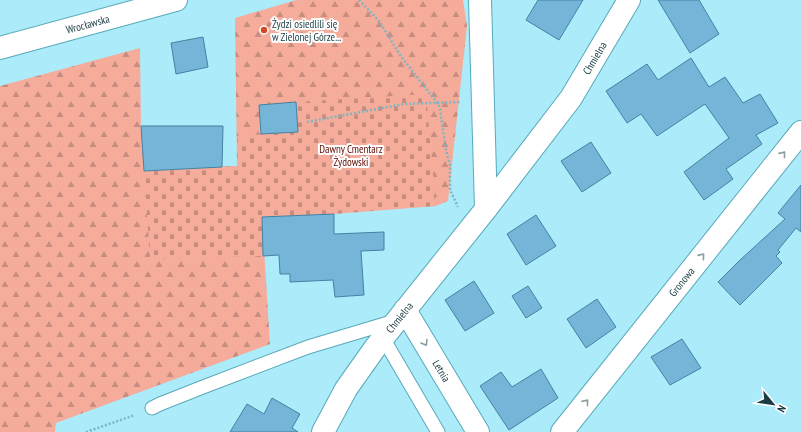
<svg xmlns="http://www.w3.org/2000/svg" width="801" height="432" font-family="'PT Sans Narrow',sans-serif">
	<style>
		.forest { fill: url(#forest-firs) }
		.cemetery { fill: url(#cemetery-stones) }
		.building { fill: #75b5d8; stroke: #4382a3 }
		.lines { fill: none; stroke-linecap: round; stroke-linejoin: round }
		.lane-casing { stroke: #58a9ba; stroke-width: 15 }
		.street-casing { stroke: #58a9ba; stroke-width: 24 }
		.secondary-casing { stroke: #58a9ba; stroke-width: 24 }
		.path { stroke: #7fb5c0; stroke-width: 2.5; stroke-dasharray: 2 2; stroke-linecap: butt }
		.lane { stroke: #fff; stroke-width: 13 }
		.street { stroke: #fff; stroke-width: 22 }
		.secondary { stroke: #fff; stroke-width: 22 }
		.oneway { stroke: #8c9da0 }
		.poi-dot { fill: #d3482b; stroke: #fff; stroke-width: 1.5 }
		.labels { text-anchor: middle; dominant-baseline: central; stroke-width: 4; stroke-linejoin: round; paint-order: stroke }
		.street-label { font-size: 11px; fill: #193b42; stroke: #fff }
		.poi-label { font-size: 11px; fill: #193b42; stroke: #fff; text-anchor: start }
		.park-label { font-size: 11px; fill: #5f0c00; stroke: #fff }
	</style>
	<defs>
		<pattern id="forest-firs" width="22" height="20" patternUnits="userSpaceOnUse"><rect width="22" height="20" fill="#f6ac9b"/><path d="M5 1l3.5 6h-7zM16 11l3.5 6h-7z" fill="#c68d80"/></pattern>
		<pattern id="cemetery-stones" width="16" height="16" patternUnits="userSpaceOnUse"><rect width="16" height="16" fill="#f6ac9b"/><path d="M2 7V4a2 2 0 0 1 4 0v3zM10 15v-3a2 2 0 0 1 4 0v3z" fill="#c68d80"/></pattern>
	</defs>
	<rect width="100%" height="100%" fill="#acebf9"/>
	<!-- forest -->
	<path class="forest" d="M296 0H463L467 26 448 201 436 206 262 217 270 344 56 423 55 432H0V86L140 48 141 126 144 171 237 166 235 18Z"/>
	<!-- cemetery -->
	<path class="cemetery" d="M426 94 436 206 334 214 262 217 263 256 150 259 144 171 238 166 237 136 298 132 296 102Z"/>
	<!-- building -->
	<path class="building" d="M538 0H583L559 40 526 20Z
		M658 0H699L719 34 690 53Z
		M203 37 208 67 176 74 171 43Z
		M691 58 709 87 725 77 743 103 760 94 778 123 756 135 762 144 726 169 733 179 704 200 684 172 729 138 705 104 657 136 641 114 627 123 606 91 647 64 658 80Z
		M296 102 298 132 261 134 259 105Z
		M141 126H223L222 167 144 171Z
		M591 142 611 173 582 192 561 161Z
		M801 185V232L796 228 778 250 780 252 776 256 782 263 740 305 718 282 739 261 785 219 778 213Z
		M334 214V234L384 232V250L361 251 364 295 335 297 333 280 290 282V274H280L279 255 263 256 262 217Z
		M536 215 556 246 526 265 507 234Z
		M474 281 494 313 465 331 445 300Z
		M528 286 542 308 526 318 512 296Z
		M597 299 616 327 586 348 567 319Z
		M682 339 701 368 670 385 651 357Z
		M541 369 558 398 509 430 480 386 501 372 512 387Z
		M272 398 300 414 292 428 298 432H230L247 404 264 414Z"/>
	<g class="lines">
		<defs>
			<path id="lane" d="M383 338 438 432
				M152 408 160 404 203 387 308 347 395 321"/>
			<g id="street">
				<path d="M480 0 486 209"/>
				<path id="s1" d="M405 310 478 432"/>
				<path id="s2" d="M323 432 346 389 375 348 486 209 571 98 629 0"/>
				<path id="s3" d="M562 432 801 132"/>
			</g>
			<g id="secondary">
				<path id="s4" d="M0 48 176 0"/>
			</g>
		</defs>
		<!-- lane casing -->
		<use href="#lane" class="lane-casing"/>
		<!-- street casing -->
		<use href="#street" class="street-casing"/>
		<!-- secondary casing -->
		<use href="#secondary" class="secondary-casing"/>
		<!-- path -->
		<path class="path" d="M359 0 379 21 400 55 438 104 440 109 446 150 450 165V190L458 207
			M307 122 404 104 461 102
			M86 432 135 415"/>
		<!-- lane -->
		<use href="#lane" class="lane"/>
		<!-- street -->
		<use href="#street" class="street"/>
		<!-- secondary -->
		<use href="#secondary" class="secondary"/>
	</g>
	<!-- one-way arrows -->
	<defs><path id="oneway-chevron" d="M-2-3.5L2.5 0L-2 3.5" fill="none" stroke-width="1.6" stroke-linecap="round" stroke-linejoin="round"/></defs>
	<g class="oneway">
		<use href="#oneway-chevron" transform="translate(783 154) rotate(-51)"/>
		<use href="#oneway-chevron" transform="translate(702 256) rotate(-51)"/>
		<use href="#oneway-chevron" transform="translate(425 343) rotate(59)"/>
		<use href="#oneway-chevron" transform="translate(586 402) rotate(-51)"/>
	</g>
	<!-- markers -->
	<circle class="poi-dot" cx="264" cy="30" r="4"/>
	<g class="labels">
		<!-- street labels -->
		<g class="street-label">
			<text stroke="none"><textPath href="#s4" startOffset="91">Wrocławska</textPath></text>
			<text stroke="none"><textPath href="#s2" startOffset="463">Chmielna</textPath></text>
			<text stroke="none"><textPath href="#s3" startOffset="192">Gronowa</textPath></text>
			<text stroke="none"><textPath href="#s2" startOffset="138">Chmielna</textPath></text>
			<text stroke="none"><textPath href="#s1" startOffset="71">Letnia</textPath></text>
		</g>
		<!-- poi labels -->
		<g class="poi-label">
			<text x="272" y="24">Żydzi osiedlili się<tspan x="272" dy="13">w Zielonej Górze...</tspan></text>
		</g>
		<!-- park labels -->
		<g class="park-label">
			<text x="351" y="149">Dawny Cmentarz<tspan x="351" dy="13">Żydowski</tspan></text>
		</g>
	</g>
	<!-- north arrow -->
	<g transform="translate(773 404) rotate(119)" stroke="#ffffff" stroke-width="3" paint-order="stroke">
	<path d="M0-3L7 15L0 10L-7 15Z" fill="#193b42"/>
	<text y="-6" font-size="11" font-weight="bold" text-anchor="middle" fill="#193b42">N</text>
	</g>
</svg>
